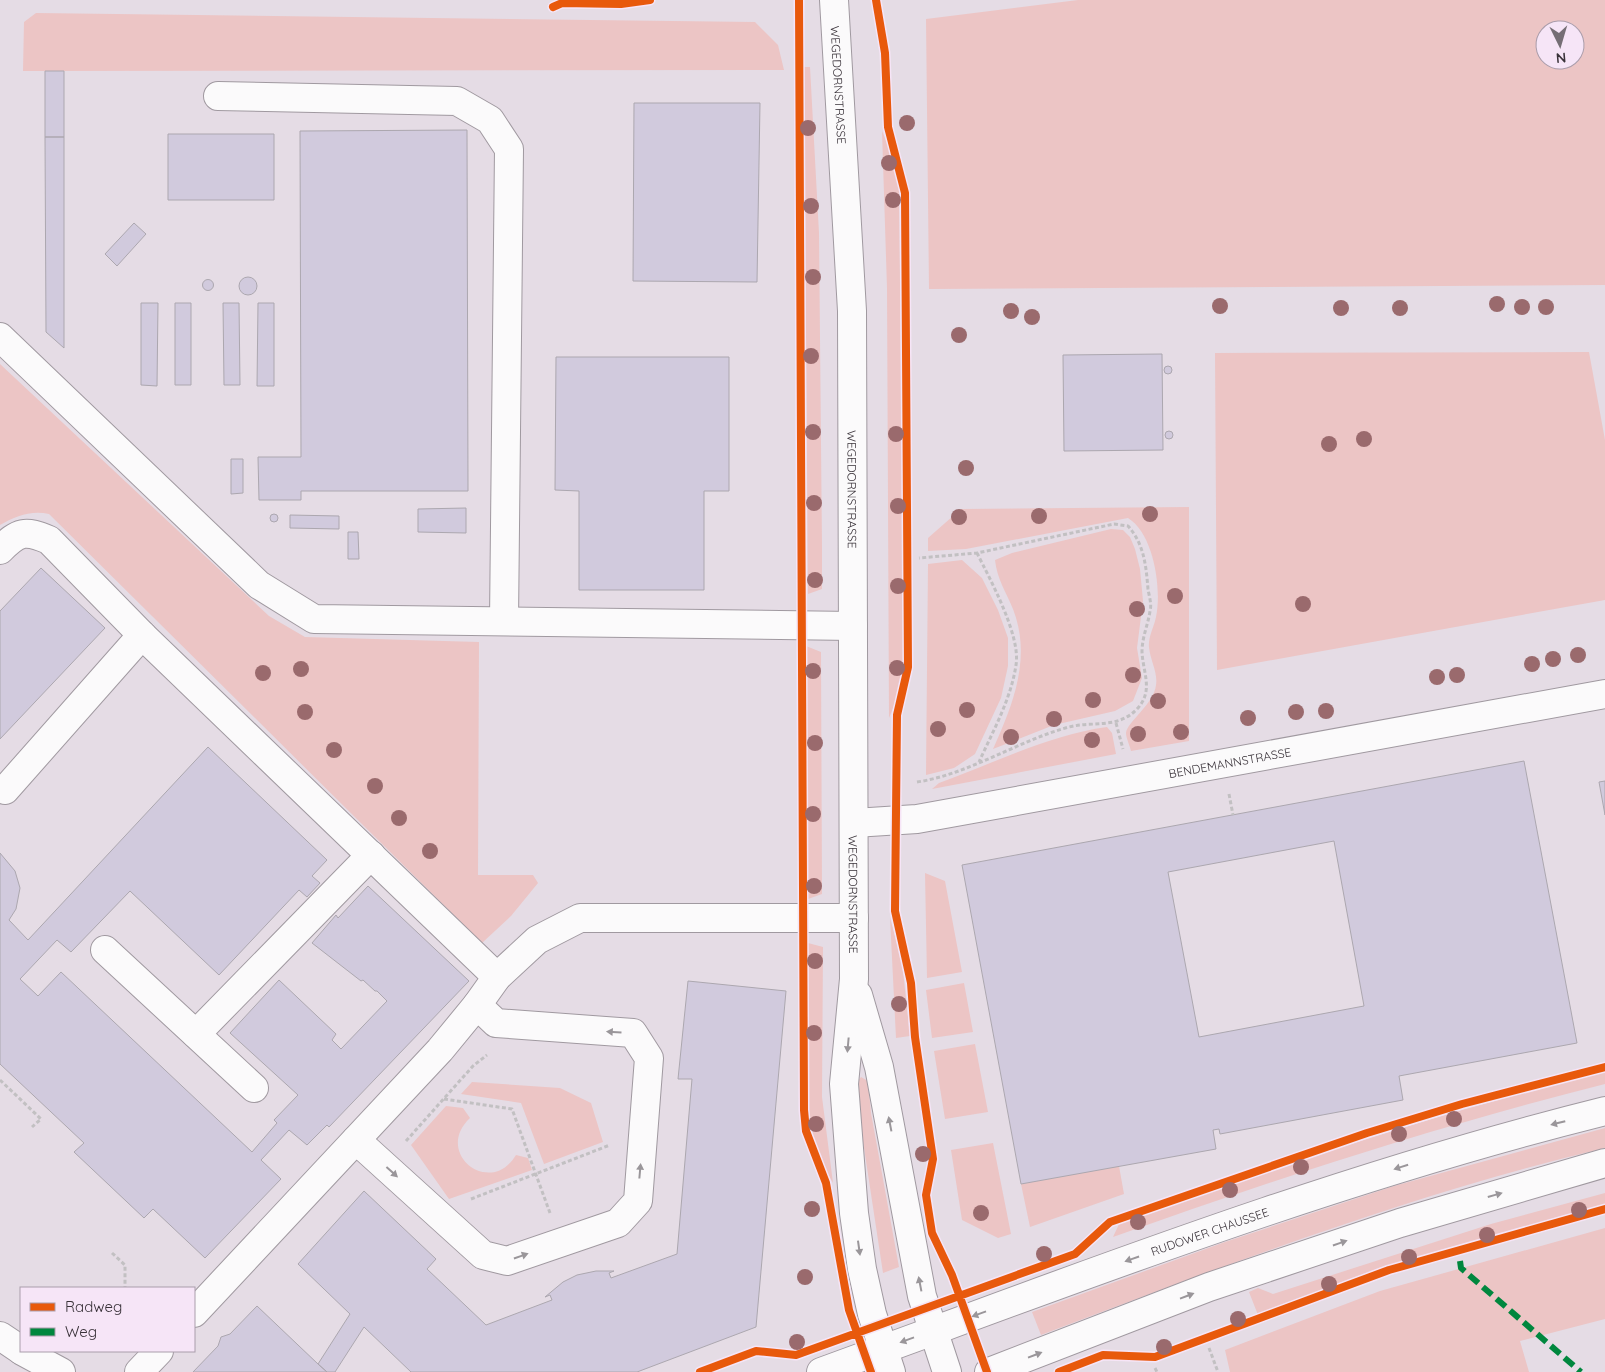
<svg xmlns="http://www.w3.org/2000/svg" width="1605" height="1372" font-family="Quicksand,sans-serif">
	<style>
		.green { fill: #ecc5c5; fill-rule: evenodd }
		.building { fill: #d1cadd; stroke: #aca7af; fill-rule: evenodd }
		.lines { fill: none; stroke-linecap: round; stroke-linejoin: round }
		.minor-casing { stroke: #a099a0; stroke-width: 30 }
		.major-casing { stroke: #a099a0; stroke-width: 30 }
		.path { stroke: #c2c0c2; stroke-width: 3; stroke-dasharray: 4 2.5; stroke-linecap: butt }
		.minor { stroke: #fbfafb; stroke-width: 28 }
		.major { stroke: #fbfafb; stroke-width: 28 }
		.quiet { stroke: #00873e; stroke-width: 6; stroke-dasharray: 12 6; stroke-linecap: butt }
		.cycleway-casing { stroke: #f6e5f7; stroke-width: 11 }
		.cycleway { stroke: #e8590c; stroke-width: 8 }
		.tree { fill: #9a6a6d }
		.oneway { fill: #9a969a }
		.labels { text-anchor: middle; dominant-baseline: central; stroke-width: 4; stroke-linejoin: round; paint-order: stroke }
		.street-label { font-size: 12px; fill: #393239; stroke: #f6e5f7 }
	</style>
	<rect width="100%" height="100%" fill="#e5dce5"/>
	<!-- green -->
	<path class="green" d="M1078 0H1605V285L929 289 926 19ZM1545 30H1575V60H1545Z
		M36 13 755 22 778 45 784 70 23 71 24 22Z
		M804 67H810L819 233 822 547V589L808 594Z
		M882 131 895 162 899 188 904 668 897 698 889 718 887 288Z
		M1589 352 1605 440V600L1217 670 1215 353Z
		M0 364 269 616 305 637 479 642 478 875H533L538 883 511 916 482 943 49 514C31 510 16 516 0 525Z
		M1189 507V741L1131 751C1130 746 1126 738 1126 733 1127 722 1154 704 1156 685 1158 672 1150 660 1149 647 1148 637 1154 627 1156 617 1162 589 1154 534 1128 518L966 549 928 551V538L961 509Z
		M1111 529 1123 530 1130 537 1135 549 1140 569 1143 601 1137 648 1142 678 1133 701 1115 711 1054 725 993 749C1013 704 1032 658 1013 609 1006 592 997 579 995 560L1012 553Z
		M962 560 982 578 998 610 1008 638V666L1001 698 975 754 954 768 926 775 928 564Z
		M806 646 821 652 822 894 808 899Z
		M1107 727 1112 733 1116 754 932 789 939 783C994 763 1049 735 1107 727Z
		M925 873 945 881 962 972 927 978Z
		M890 918 902 962 910 1036 896 1038Z
		M808 943 823 947 822 1097 833 1183 820 1160 814 1141 809 1111Z
		M964 983 973 1032 932 1038 926 990Z
		M975 1044 988 1112 945 1119 934 1051Z
		M1605 1072V1084C1438 1126 1275 1179 1113 1237L1120 1222C1280 1166 1440 1112 1605 1072Z
		M861 1077 868 1081 871 1113 899 1267 883 1273 861 1128 858 1081Z
		M472 1082 560 1088 591 1103 603 1142 544 1164 521 1103 461 1094Z
		M446 1106 463 1108 470 1118C433 1153 490 1198 516 1155L528 1158 532 1170 449 1199 411 1145Z
		M1605 1128V1148C1412 1194 1226 1265 1041 1335L1032 1312 1225 1242 1394 1186Z
		M993 1143 1011 1234 998 1238 962 1220 951 1150Z
		M1119 1166 1124 1194 1030 1227 1021 1184Z
		M1605 1193V1204L1436 1252 1258 1315 1249 1292 1258 1288 1273 1294 1491 1224Z
		M1605 1228V1319L1520 1341 1529 1372H1230L1225 1350 1380 1291Z"/>
	<!-- building -->
	<path class="building" d="M45 71H64V137H45Z
		M634 103H760L757 282 633 281Z
		M467 130 468 491H301V500H259L258 457H301L300 131Z
		M168 134H274V200H168Z
		M45 137H64V348L46 332Z
		M134 223 146 234 117 266 105 254Z
		M239 286a9 9 0 1 1 18 0a9 9 0 1 1-18 0Z
		M202.5 285a5.5 5.5 0 1 1 11 0a5.5 5.5 0 1 1-11 0Z
		M141 303H158L157 386 141 385Z
		M175 303H191V385H175Z
		M223 303H239L240 385H224Z
		M258 303H274V386H257Z
		M1162 354 1163 450 1064 451 1063 355Z
		M556 357H729V491H704V590H579V491L555 490Z
		M1164 370a4 4 0 1 1 8 0a4 4 0 1 1-8 0Z
		M1165 435a4 4 0 1 1 8 0a4 4 0 1 1-8 0Z
		M231 459H243V493L231 494Z
		M466 508V533L418 532V509Z
		M270 518a4 4 0 1 1 8 0a4 4 0 1 1-8 0Z
		M290 515 339 516V529L290 528Z
		M348 532H358L359 559H348Z
		M41 568 105 628 0 739V611Z
		M208 747 327 860 312 876 320 883 307 897 299 890 219 975 130 891 71 952 57 940 20 979 38 996 61 972 252 1152 277 1123 274 1120 298 1095 230 1033 279 980 336 1034 332 1040 341 1049 387 1001 377 991H375L363 980 361 981 312 943 336 915 338 918 368 886 469 981 329 1127 327 1125 307 1145 289 1130 261 1160 281 1179 205 1258 153 1209 144 1218 74 1152 84 1143 0 1064V853L15 871 20 888 16 909 9 920 28 940Z
		M1524 761 1577 1043 1399 1076 1403 1100 1220 1134 1219 1129 1213 1130 1216 1149 1021 1184 962 865ZM1334 841 1364 1006 1199 1037 1168 872Z
		M1605 781V815L1599 782Z
		M688 981 786 991 756 1327 637 1372H411L364 1327 335 1372H327L318 1364 350 1314 298 1264 364 1191 436 1259 427 1269 486 1325 552 1300 550 1295 545 1297 563 1282 577 1275 596 1271H614L609 1273 611 1278 677 1254 692 1079H678Z
		M257 1306 318 1364 327 1372H193L218 1346 221 1337 230 1334Z"/>
	<g class="lines">
		<defs>
			<g id="minor">
				<path d="M218 96 457 101 490 120 509 149 504 621"/>
				<path d="M0 337 259 585 314 619 853 626"/>
				<path d="M0 550C19 531 25 530 49 540L142 635 497 977"/>
				<path d="M5 790 142 635"/>
				<path id="s1" d="M854 823 917 819 1605 694"/>
				<path d="M105 950 254 1088"/>
				<path d="M196 1034 371 855"/>
				<path d="M356 1140 483 1255 507 1261 618 1223 638 1201 649 1058 633 1033 496 1023 477 1005"/>
				<path d="M194 1313 440 1050 477 1005 497 977 537 940 580 918H854"/>
				<path id="s2" d="M933 1331C1154 1249 1376 1168 1605 1111"/>
				<path d="M0 1336 21 1350"/>
				<path d="M22 1351 61 1372"/>
				<path d="M139 1372 159 1351"/>
				<path d="M989 1372 1209 1287 1400 1223 1605 1163"/>
			</g>
			<g id="major">
				<path id="s3" d="M834 0 852 311 854 979 844 1084 854 1213 862 1269 872 1314 891 1372"/>
				<path d="M858 995 879 1067 922 1296 947 1372"/>
				<path d="M821 1372 933 1331"/>
			</g>
		</defs>
		<!-- minor casing -->
		<use href="#minor" class="minor-casing"/>
		<!-- major casing -->
		<use href="#major" class="major-casing"/>
		<!-- path -->
		<path class="path" d="M977 553C990 579 1021 636 1016 665 1011 699 993 731 979 762
			M1116 723 1123 749
			M917 782C970 774 1017 741 1069 727 1093 721 1118 729 1137 709 1154 691 1143 673 1142 652 1142 637 1148 625 1150 611 1152 604 1149 596 1148 589 1146 565 1144 544 1128 526L1114 524 977 553 919 558
			M1229 794 1233 815
			M0 1080 41 1119 32 1127
			M444 1099 512 1109 550 1213
			M406 1141 473 1066 487 1055
			M471 1199 610 1145
			M112 1253 125 1265V1288
			M1209 1348 1218 1372
			M1155 1368 1157 1372"/>
		<!-- minor -->
		<use href="#minor" class="minor"/>
		<!-- major -->
		<use href="#major" class="major"/>
		<!-- quiet -->
		<path class="quiet" d="M1460 1261 1461 1268 1581 1372"/>
		<defs>
			<path id="cycleway" d="M799 0 804 1110 806 1131 826 1183 849 1310 871 1372
				M876 0 885 53 888 127 905 193 908 667 897 715 895 911 911 983 915 1037 933 1159 926 1195 932 1233 952 1275 987 1372
				M553 7 562 3 621 4 650 0
				M700 1372 756 1351 796 1355 1075 1254 1110 1222 1367 1133 1462 1104 1605 1067
				M1059 1372 1103 1355 1155 1357 1389 1270 1605 1209"/>
		</defs>
		<!-- cycleway casing -->
		<use href="#cycleway" class="cycleway-casing"/>
		<!-- cycleway -->
		<use href="#cycleway" class="cycleway"/>
	</g>
	<!-- trees -->
	<g class="tree">
		<circle cx="907" cy="123" r="8"/>
		<circle cx="808" cy="128" r="8"/>
		<circle cx="889" cy="163" r="8"/>
		<circle cx="893" cy="200" r="8"/>
		<circle cx="811" cy="206" r="8"/>
		<circle cx="813" cy="277" r="8"/>
		<circle cx="1497" cy="304" r="8"/>
		<circle cx="1220" cy="306" r="8"/>
		<circle cx="1522" cy="307" r="8"/>
		<circle cx="1546" cy="307" r="8"/>
		<circle cx="1341" cy="308" r="8"/>
		<circle cx="1400" cy="308" r="8"/>
		<circle cx="1011" cy="311" r="8"/>
		<circle cx="1032" cy="317" r="8"/>
		<circle cx="959" cy="335" r="8"/>
		<circle cx="811" cy="356" r="8"/>
		<circle cx="813" cy="432" r="8"/>
		<circle cx="896" cy="434" r="8"/>
		<circle cx="1364" cy="439" r="8"/>
		<circle cx="1329" cy="444" r="8"/>
		<circle cx="966" cy="468" r="8"/>
		<circle cx="814" cy="503" r="8"/>
		<circle cx="898" cy="506" r="8"/>
		<circle cx="1150" cy="514" r="8"/>
		<circle cx="1039" cy="516" r="8"/>
		<circle cx="959" cy="517" r="8"/>
		<circle cx="815" cy="580" r="8"/>
		<circle cx="898" cy="586" r="8"/>
		<circle cx="1175" cy="596" r="8"/>
		<circle cx="1303" cy="604" r="8"/>
		<circle cx="1137" cy="609" r="8"/>
		<circle cx="1578" cy="655" r="8"/>
		<circle cx="1553" cy="659" r="8"/>
		<circle cx="1532" cy="664" r="8"/>
		<circle cx="897" cy="668" r="8"/>
		<circle cx="301" cy="669" r="8"/>
		<circle cx="813" cy="671" r="8"/>
		<circle cx="263" cy="673" r="8"/>
		<circle cx="1133" cy="675" r="8"/>
		<circle cx="1457" cy="675" r="8"/>
		<circle cx="1437" cy="677" r="8"/>
		<circle cx="1093" cy="700" r="8"/>
		<circle cx="1158" cy="701" r="8"/>
		<circle cx="967" cy="710" r="8"/>
		<circle cx="1326" cy="711" r="8"/>
		<circle cx="305" cy="712" r="8"/>
		<circle cx="1296" cy="712" r="8"/>
		<circle cx="1248" cy="718" r="8"/>
		<circle cx="1054" cy="719" r="8"/>
		<circle cx="938" cy="729" r="8"/>
		<circle cx="1181" cy="732" r="8"/>
		<circle cx="1138" cy="734" r="8"/>
		<circle cx="1011" cy="737" r="8"/>
		<circle cx="1092" cy="740" r="8"/>
		<circle cx="815" cy="743" r="8"/>
		<circle cx="334" cy="750" r="8"/>
		<circle cx="375" cy="786" r="8"/>
		<circle cx="813" cy="814" r="8"/>
		<circle cx="399" cy="818" r="8"/>
		<circle cx="430" cy="851" r="8"/>
		<circle cx="814" cy="886" r="8"/>
		<circle cx="815" cy="961" r="8"/>
		<circle cx="899" cy="1004" r="8"/>
		<circle cx="814" cy="1033" r="8"/>
		<circle cx="1454" cy="1119" r="8"/>
		<circle cx="816" cy="1124" r="8"/>
		<circle cx="1399" cy="1134" r="8"/>
		<circle cx="923" cy="1154" r="8"/>
		<circle cx="1301" cy="1167" r="8"/>
		<circle cx="1230" cy="1190" r="8"/>
		<circle cx="812" cy="1209" r="8"/>
		<circle cx="1579" cy="1210" r="8"/>
		<circle cx="981" cy="1213" r="8"/>
		<circle cx="1138" cy="1222" r="8"/>
		<circle cx="1487" cy="1235" r="8"/>
		<circle cx="1044" cy="1254" r="8"/>
		<circle cx="1409" cy="1257" r="8"/>
		<circle cx="805" cy="1277" r="8"/>
		<circle cx="1329" cy="1284" r="8"/>
		<circle cx="1238" cy="1319" r="8"/>
		<circle cx="797" cy="1342" r="8"/>
		<circle cx="1164" cy="1347" r="8"/>
	</g>
	<!-- one-way arrows -->
	<defs><path id="oneway-solid" d="M-6-.8H1V-3.2L6.5 0L1 3.2V.8H-6Z" transform="scale(1.25)"/></defs>
	<g class="oneway">
		<use href="#oneway-solid" transform="translate(614 1032) rotate(-176)"/>
		<use href="#oneway-solid" transform="translate(848 1045) rotate(95)"/>
		<use href="#oneway-solid" transform="translate(1558 1123) rotate(166)"/>
		<use href="#oneway-solid" transform="translate(890 1124) rotate(-101)"/>
		<use href="#oneway-solid" transform="translate(1401 1167) rotate(162)"/>
		<use href="#oneway-solid" transform="translate(640 1171) rotate(-85)"/>
		<use href="#oneway-solid" transform="translate(392 1172) rotate(42)"/>
		<use href="#oneway-solid" transform="translate(1495 1195) rotate(-16)"/>
		<use href="#oneway-solid" transform="translate(1340 1243) rotate(-19)"/>
		<use href="#oneway-solid" transform="translate(859 1248) rotate(82)"/>
		<use href="#oneway-solid" transform="translate(521 1256) rotate(-19)"/>
		<use href="#oneway-solid" transform="translate(1132 1259) rotate(161)"/>
		<use href="#oneway-solid" transform="translate(920 1284) rotate(-101)"/>
		<use href="#oneway-solid" transform="translate(1187 1296) rotate(-21)"/>
		<use href="#oneway-solid" transform="translate(979 1314) rotate(160)"/>
		<use href="#oneway-solid" transform="translate(907 1340) rotate(160)"/>
		<use href="#oneway-solid" transform="translate(1035 1355) rotate(-21)"/>
	</g>
	<g class="labels">
		<!-- street labels -->
		<g class="street-label">
			<text stroke="none"><textPath href="#s3" startOffset="85">WEGEDORNSTRASSE</textPath></text>
			<text stroke="none"><textPath href="#s3" startOffset="490">WEGEDORNSTRASSE</textPath></text>
			<text stroke="none"><textPath href="#s1" startOffset="381">BENDEMANNSTRASSE</textPath></text>
			<text stroke="none"><textPath href="#s3" startOffset="895">WEGEDORNSTRASSE</textPath></text>
			<text stroke="none"><textPath href="#s2" startOffset="294">RUDOWER CHAUSSEE</textPath></text>
		</g>
	</g>
	<!-- legend -->
	<rect x="20" y="1287" width="175" height="65" fill="#f6e5f7" stroke="#aa9dab"/>
	<rect x="30" y="1303" width="25" height="8" fill="#e8590c" stroke="#aa9dab"/>
	<text x="65" y="1312" font-size="15" fill="#393239">Radweg</text>
	<rect x="30" y="1328" width="25" height="8" fill="#00873e" stroke="#aa9dab"/>
	<text x="65" y="1337" font-size="15" fill="#393239">Weg</text>
	<!-- north arrow -->
	<g transform="translate(1560 45) rotate(175)"><circle r="24" fill="#f6e5f7" stroke="#aa9dab"/>
	<path d="M0-4L9 19L0 12L-9 19Z" fill="#756e75"/>
	<text y="-8" font-size="14" font-weight="bold" text-anchor="middle" fill="#393239">N</text>
	</g>
</svg>
